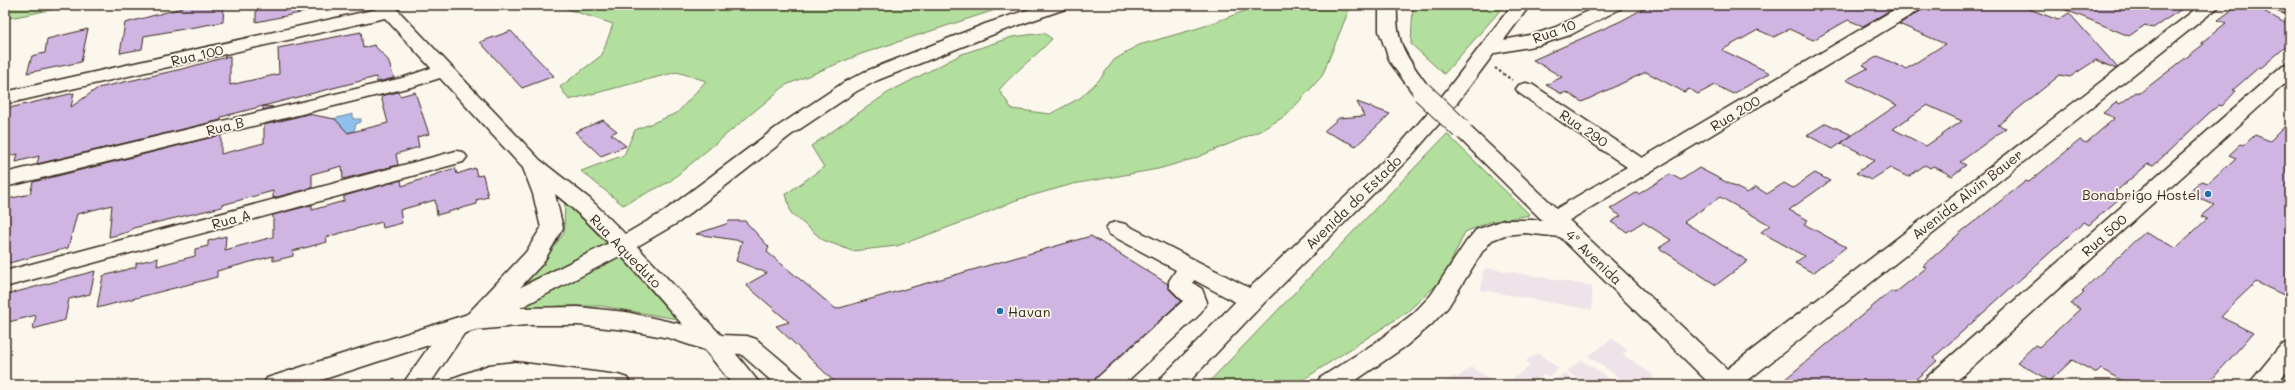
<svg xmlns="http://www.w3.org/2000/svg" width="2295" height="390" font-family="Mali,sans-serif">
	<style>
		.built { fill: #eee3e9 }
		.green { fill: #b2df9d; stroke: #76845e }
		.water { fill: #8ec1eb; stroke: #6d8599 }
		.building { fill: #d0b5e3; stroke: #3b2a1e; fill-rule: evenodd }
		.lines { fill: none; stroke-linecap: round; stroke-linejoin: round }
		.minor-casing { stroke: #3b2a1e; stroke-width: 3 }
		.major-casing { stroke: #3b2a1e; stroke-width: 3 }
		.path { stroke: #3b2a1e; stroke-width: 2; stroke-dasharray: 2.5 2.5; stroke-linecap: butt }
		.minor { fill: #fbf7ec; fill-rule: evenodd }
		.major { fill: #fbf7ec; fill-rule: evenodd }
		.major-bridge-casing { stroke: #3b2a1e; stroke-width: 22; stroke-linecap: butt }
		.major-bridge { stroke: #fbf7ec; stroke-width: 20 }
		.poi-dot { fill: #1f6fb2; stroke: #fbf7ec; stroke-width: 1.5 }
		.labels { text-anchor: middle; dominant-baseline: central; stroke-width: 3.5; stroke-linejoin: round; paint-order: stroke }
		.street-label { font-size: 14px; fill: #3b2a1e; stroke: #fbf7ec }
		.poi-label { font-size: 14px; fill: #3b2a1e; stroke: #fbf7ec; text-anchor: end }
	</style>
	<rect width="100%" height="100%" fill="#fbf7ec"/>
	<filter id="ink" filterUnits="userSpaceOnUse"><feTurbulence type="fractalNoise" baseFrequency=".025" numOctaves="2"/><feDisplacementMap in="SourceGraphic" scale="8" xChannelSelector="R" yChannelSelector="G"/><feConvolveMatrix kernelMatrix="1 2 1 2 8 2 1 2 1" color-interpolation-filters="sRGB"/></filter>
	<g filter="url(#ink)">
		<!-- built -->
		<path class="built" d="M1487 268 1592 286V310L1481 290 1483 271Z
			M1612 339 1628 350 1622 354 1653 375 1654 380 1651 382 1654 384 1630 385 1588 356Z
			M1538 353 1559 369 1548 377 1544 374 1536 381 1542 385H1503L1531 365 1526 361Z
			M1582 360 1618 385H1586L1567 371Z
			M1472 367 1493 382 1489 385 1442 384 1454 376 1457 378Z
			M1564 373 1581 385H1548Z"/>
		<!-- green -->
		<path class="green" d="M5 5H75L5 19Z
			M555 5H1010L861 54 786 85 669 182 623 205 581 171 624 155 635 130 677 113 706 81 677 72 569 100 560 87 602 55 613 24Z
			M1260 5H1351L1322 76 1287 115 1260 131 1193 159 1158 169 1073 184 1016 200 979 216 897 246 852 251 823 240 791 213 786 194 824 167 811 146 889 92 962 54 1012 37 1044 33 1052 39C1035 57 1015 71 999 90L1012 109 1050 114 1080 98 1100 79 1114 60 1139 45 1202 27Z
			M1413 5H1505L1444 74 1411 44Z
			M1447 134 1530 215 1490 222 1465 232 1443 279 1407 312 1295 385H1206Z
			M565 199 610 248 505 302 535 273 564 233Z
			M621 256 677 319 601 306H562L511 310Z"/>
		<!-- water -->
		<path class="water" d="M353 114V119H361V122L356 124 354 131 339 135 336 120 333 119Z"/>
		<!-- building -->
		<path class="building" d="M182 5H224L223 22 144 36 142 49 120 53 125 23 182 8Z
			M256 5H304L305 12 256 22Z
			M1650 5H1899L1863 26 1848 20 1813 40 1789 29 1774 37 1758 30 1722 50 1770 73 1733 94 1715 85 1698 94 1689 89 1684 92 1646 72 1582 102 1566 92 1562 94 1546 85 1562 77 1533 60 1621 21Z
			M1925 5H2019L2058 20 2069 13 2117 67 2116 69 2096 60 2070 77 2060 75 1998 125 2006 128 1960 162 1966 165 1952 176 1933 166 1930 168 1925 165 1908 177 1890 168 1871 180 1856 173 1875 160 1841 143 1897 105 1846 80 1868 68 1863 65 1878 56 1906 69 1945 44 1899 24 1922 10ZM1927 105 1962 121 1926 146 1893 129Z
			M2054 5H2188L2153 28 2145 25 2129 36Z
			M2239 5H2253L2290 26V43L2261 68 2259 67 2233 90 2236 91 2222 106 2219 105 2209 113 2153 166 2148 164 2113 194 2120 198 2089 225 2084 222 1933 358 1937 361 1909 385H1778L1891 291 1895 293 1926 268 1923 266 1961 232 2026 181 2029 182 2080 140 2086 143 2115 118 2103 113 2117 102 2120 104 2136 92 2140 93 2204 44 2201 43 2226 23 2218 20Z
			M88 29 81 62 27 73 32 56 45 53 47 39Z
			M511 31 527 48 554 76 522 88 480 42Z
			M361 32 363 48 374 45 388 60 394 78 377 82 376 77 263 106 273 107 263 110V106L221 117V120L37 164 39 156 16 162 18 154 5 157V109L74 93 71 107 98 88 182 69 230 56V85L279 74 278 48Z
			M398 92 400 96 415 92 429 134 417 137 419 147 396 154 398 165 343 179 342 166 312 174V188L273 198V191L222 205V207L133 228 128 232 109 237 112 205 77 214 68 248 5 264V210L8 199 30 194 33 182 221 135V154L264 143V125L308 114 335 119 348 133 388 123 381 96Z
			M1357 102 1390 114 1356 146 1324 131 1339 118 1364 116Z
			M603 120 617 131 611 134 626 146 601 156 575 132Z
			M2290 121V298L2256 282 2236 301 2221 317 2253 333 2207 385H2130L2101 369 2097 373 2072 360 2050 381 2017 362 2035 345 2039 347 2080 309 2071 304 2084 292 2082 291 2144 232 2176 248 2207 219 2201 216 2214 205 2188 193 2202 181 2208 183 2236 158 2229 155 2241 144 2244 145 2255 135 2270 141Z
			M1826 123 1852 135 1833 149 1807 135Z
			M455 168 457 174 475 168 477 176 483 175 488 197 476 200 477 204 437 215 435 200 400 210 402 223 383 228 382 222 326 237 327 242 293 251V256L273 261V256L217 271V277L97 308 103 276 136 267V263L158 258 157 266 195 256V249L208 246V241L226 236 225 250 273 237V215L312 205V210L344 201V196L401 180 402 186Z
			M1699 168 1747 193 1756 187 1767 194 1784 183 1793 188 1815 173 1830 181 1789 210 1808 220 1804 224 1846 247 1813 273 1795 263 1804 256 1761 232 1770 225 1720 197 1684 222 1748 261 1716 285 1659 248 1671 240 1643 222 1627 232 1611 222 1621 216 1610 209 1636 193 1639 194 1670 174 1681 180Z
			M729 221H745L769 247 767 252 836 309 1091 236 1168 284V288L1181 301 1094 381 1076 385H838L776 326 789 322 746 285 767 273 736 261 742 241 696 234 726 224Z
			M95 271 90 294 69 299 65 320 33 329 36 315 5 323V295Z"/>
		<g class="lines">
			<defs>
				<path id="minor" d="M374 5H393L540 160 590 199 631 240 721 335 747 336 756 339 802 378 806 385H776L741 354 714 353 705 350C657 297 611 238 555 194L563 228 543 263 483 327 474 330 468 328 429 385H402L447 321 456 318 462 320 526 252 541 228 533 194 523 168 440 78 415 86 5 187V173L402 78 431 68 385 18 5 104V92L377 9Z
					M1600 5H1623L1620 9 1570 35 1539 45 1490 54 1483 52 1481 48 1483 44 1535 34 1556 27Z
					M1902 5H1924L1921 9 1563 224 1555 226 1547 224 1544 219 1547 214 1627 167 1519 93 1516 89 1519 85 1526 83 1533 85 1642 158Z
					M2290 63V79L1952 385H1922L1926 378 2283 65Z
					M456 151 463 152 467 157 463 162 5 287V271Z
					M1117 222 1125 224 1261 294 1264 300 1261 306 1252 308 1243 306 1194 280 1193 283 1202 289 1207 302 1199 315 1123 385H1093L1097 378 1183 301 1169 287V281L1176 270 1109 234 1106 229 1109 224Z
					M2290 342V368L2276 385H2248L2281 345Z
					M515 362 618 375 627 378 631 385H542L515 382 490 385H449L453 378 489 365Z"/>
				<path id="major" d="M1042 5H1068L1065 9 999 32 878 80 857 91 791 135 679 222 631 250 520 308 578 307 626 312 680 324 723 338 761 385H733L705 350 669 338 626 330 578 325H527L475 330 306 385H263L267 378 465 315 615 240 663 212 777 127 843 83 864 72 985 24Z
					M1379 5H1397C1395 49 1409 58 1432 92L1429 96 1422 98 1415 96 1390 62 1379 31Z
					M1512 5H1530L1457 103 1411 156 1261 306 1186 385H1157L1161 378 1243 294 1397 148 1443 95Z
					M2201 5H2221L1742 385H1711L1560 237 1525 233 1505 235 1492 240 1482 252 1448 307 1431 325 1406 346 1349 385H1316L1320 378 1375 343 1414 313 1431 295 1466 242 1476 230 1504 220H1542L1454 133 1451 129 1454 125 1461 123 1468 125 1727 369Z
					M2271 5H2290V15L2274 9Z"/>
			</defs>
			<!-- minor casing -->
			<use href="#minor" class="minor-casing"/>
			<!-- major casing -->
			<use href="#major" class="major-casing"/>
			<!-- path -->
			<path class="path" d="M1495 68 1512 80"/>
			<!-- minor -->
			<use href="#minor" class="minor"/>
			<!-- major -->
			<use href="#major" class="major"/>
			<defs>
				<path id="major-bridge" d="M1422 92 1461 129"/>
			</defs>
			<!-- major-bridge casing -->
			<use href="#major-bridge" class="major-bridge-casing"/>
			<!-- major-bridge -->
			<use href="#major-bridge" class="major-bridge"/>
		</g>
	</g>
	<!-- markers -->
	<g class="poi-dot">
		<circle cx="2208" cy="194" r="4"/>
		<circle cx="1000" cy="311" r="4"/>
	</g>
	<g class="labels">
		<!-- street labels -->
		<g class="street-label">
			<text transform="translate(1554 31) rotate(-20)">Rua 10</text>
			<text transform="translate(197 55) rotate(-13)">Rua 100</text>
			<text transform="translate(1735 113) rotate(-31)">Rua 200</text>
			<text transform="translate(225 126) rotate(-14)">Rua B</text>
			<text transform="translate(1584 128) rotate(34)">Rua 290</text>
			<text transform="translate(1967 194) rotate(-38)">Avenida Alvin Bauer</text>
			<text transform="translate(1353 202) rotate(-44)">Avenida do Estado</text>
			<text transform="translate(231 219) rotate(-15)">Rua A</text>
			<text transform="translate(2104 235) rotate(-42)">Rua 500</text>
			<text transform="translate(626 251) rotate(46)">Rua Aqueduto</text>
			<text transform="translate(1594 257) rotate(44)">4ª Avenida</text>
		</g>
		<!-- poi labels -->
		<g class="poi-label">
			<text x="2200" y="194">Bonabrigo Hostel</text>
			<text x="1008" y="311" text-anchor="start">Havan</text>
		</g>
	</g>
	<!-- margin -->
	<rect width="2295" height="390" fill="none" stroke="#fbf7ec" stroke-width="20"/>
	<rect x="10" y="10" width="2275" height="370" fill="none" stroke="#3b2a1e" stroke-width="1.5" filter="url(#ink)"/>
</svg>
